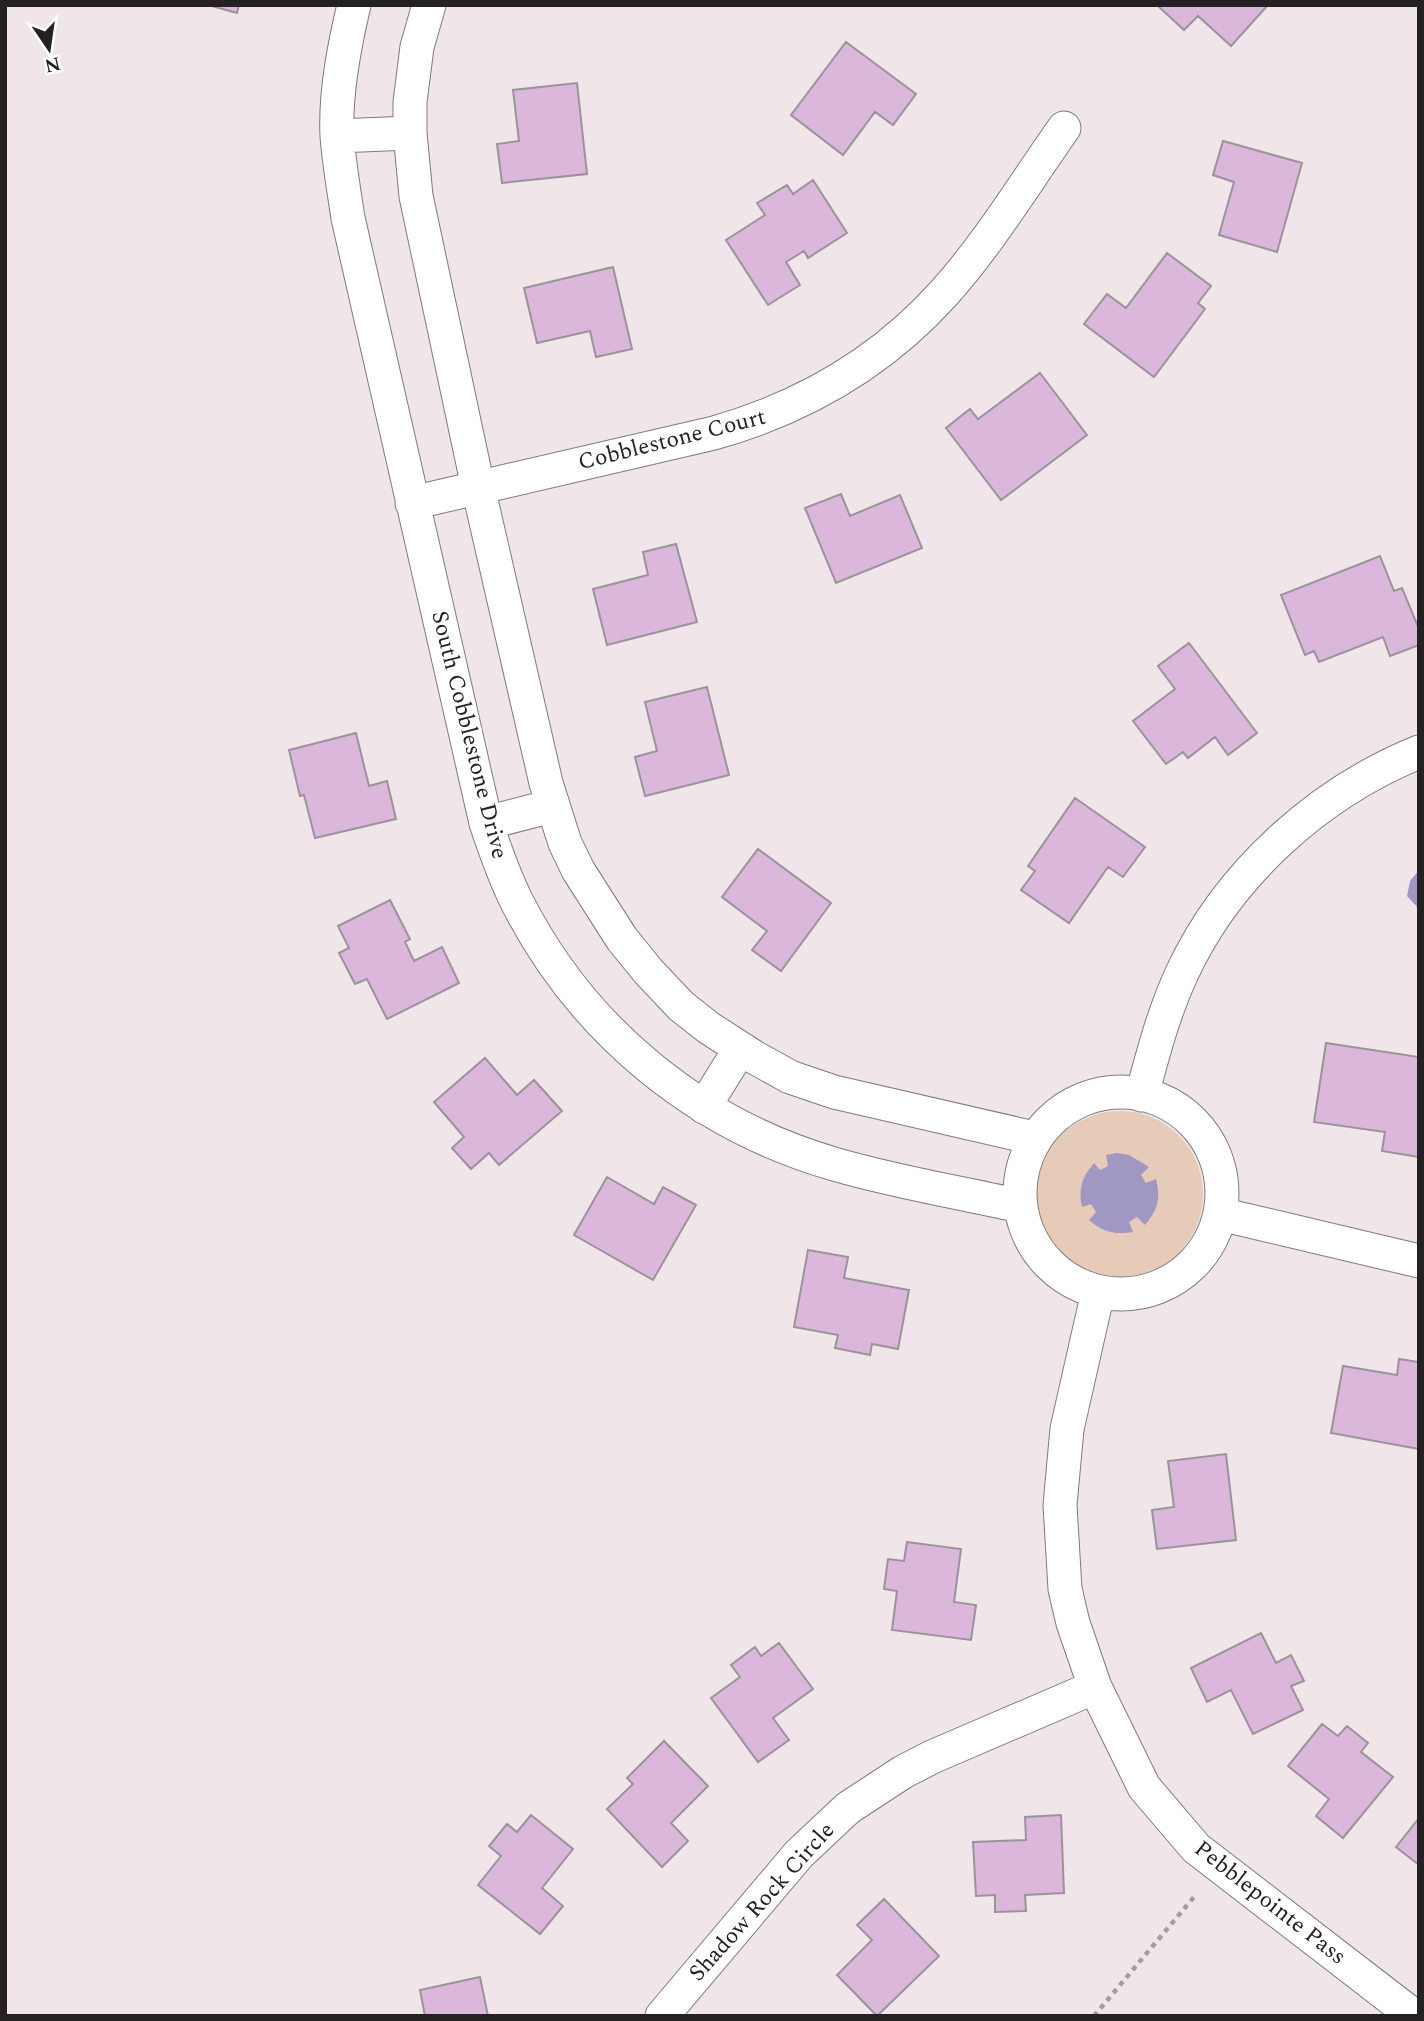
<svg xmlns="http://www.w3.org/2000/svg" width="1424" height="2021" font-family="Spectral,serif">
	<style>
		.green { fill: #e6ccb8 }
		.water { fill: #a097c2 }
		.building { fill: #dab7db; stroke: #9a949a; stroke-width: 2 }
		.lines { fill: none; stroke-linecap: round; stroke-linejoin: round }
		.minor-casing { stroke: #82797c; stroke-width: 35 }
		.path { stroke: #a49c9e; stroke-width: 4.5; stroke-dasharray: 5 5; stroke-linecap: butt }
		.minor { stroke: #fff; stroke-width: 33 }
		.labels { text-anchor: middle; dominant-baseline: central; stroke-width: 6; stroke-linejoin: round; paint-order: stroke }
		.street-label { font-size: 23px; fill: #252122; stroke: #fff }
	</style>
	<rect width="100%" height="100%" fill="#f0e5e8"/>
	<!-- green -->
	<path class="green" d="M1037 1194a83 83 0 1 1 166 0a83 83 0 1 1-166 0Z"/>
	<!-- water -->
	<path class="water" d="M1419 870V909L1407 896 1410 881Z
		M1117 1153 1129 1155 1149 1167 1141 1175 1146 1183 1156 1179C1161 1198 1158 1210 1145 1225L1137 1217 1129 1222 1133 1232C1114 1235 1103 1232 1089 1220L1096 1212 1091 1204 1082 1207C1078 1189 1082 1177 1094 1163L1100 1170 1108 1166 1106 1155Z"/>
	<!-- building -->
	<path class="building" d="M208 5H239L237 13Z
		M1157 5H1268L1231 46 1198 16 1184 30Z
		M846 42 916 94 893 125 875 112 843 155 791 115Z
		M577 83 587 174 502 183 497 144 519 141 513 90Z
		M1223 141 1302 163 1277 252 1219 235 1234 182 1213 175Z
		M813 180 847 233 808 258 804 251 786 262 800 285 768 305 726 240 765 215 757 203 787 185 793 194Z
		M1167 253 1211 286 1198 303 1205 309 1154 377 1084 324 1107 294 1126 308Z
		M613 267 632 349 596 357 590 331 537 343 524 288Z
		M1040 373 1087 435 1001 500 946 428 970 409 978 419Z
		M841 494 850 516 900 495 922 548 836 583 805 508Z
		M676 544 697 622 607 645 593 589 648 575 643 552Z
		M1380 556 1394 591 1402 588 1419 629V645L1390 656 1383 637 1319 662 1314 651 1305 655 1281 595Z
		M1189 643 1257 733 1228 755 1215 737 1188 758 1183 752 1166 764 1133 721 1175 689 1158 666Z
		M707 687 729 775 645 796 635 757 657 751 645 702Z
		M356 733 369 786 387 781 396 819 315 838 304 795 300 796 289 750Z
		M1075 798 1145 847 1123 877 1108 867 1069 923 1021 890 1035 871 1028 866Z
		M758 849 831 903 781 971 752 950 767 931 722 897Z
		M390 900 410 939 405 942 414 961 442 947 459 983 387 1019 367 979 355 984 339 953 349 948 338 926Z
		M1326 1043 1419 1057V1157L1382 1151 1385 1132 1314 1122Z
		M485 1058 517 1095 534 1080 562 1111 499 1165 489 1153 471 1169 452 1148 464 1137 434 1102Z
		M607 1177 654 1204 663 1187 696 1205 653 1280 574 1235Z
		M808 1250 848 1257 844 1278 909 1290 898 1349 872 1344 870 1355 835 1348 838 1335 794 1327Z
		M1399 1359 1419 1362V1449L1331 1433 1343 1366 1397 1375Z
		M1226 1454 1236 1540 1157 1549 1152 1510 1174 1507 1168 1461Z
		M907 1542 961 1549 954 1602 976 1605 971 1640 892 1630 897 1591 884 1589 888 1559 904 1561Z
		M1261 1633 1276 1663 1291 1655 1304 1681 1291 1686 1303 1710 1253 1734 1231 1690 1207 1702 1191 1668Z
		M779 1643 813 1689 773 1718 789 1740 758 1762 711 1698 740 1677 731 1665 755 1647 761 1656Z
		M1322 1724 1338 1736 1347 1726 1368 1743 1361 1752 1393 1777 1343 1838 1316 1816 1329 1799 1288 1766Z
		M664 1741 708 1786 671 1823 688 1841 662 1867 607 1809 633 1784 627 1778Z
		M531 1815 573 1849 542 1888 563 1906 540 1934 478 1885 501 1856 489 1846 507 1824 517 1832Z
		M1061 1815 1064 1893 1025 1895 1026 1911 995 1912V1895L976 1896 973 1842 1026 1840 1025 1817Z
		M1419 1818V1865L1396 1847Z
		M884 1899 939 1956 877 2016 837 1975 872 1940 857 1925Z
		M480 1977 488 2016H425L420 1990Z"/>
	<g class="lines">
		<defs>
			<path id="minor" d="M354 5C344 47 335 93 337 136 339 163 344 191 348 218L486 823C495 850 504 876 517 902 582 1030 696 1124 834 1164 895 1182 958 1192 1020 1206
				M429 5 417 47 410 102V133L416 196 478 487 546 783 565 843 578 870 622 939 648 971 681 1006 709 1028 754 1057 790 1077 834 1092 1034 1138
				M337 136 410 133
				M412 503 714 433C802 408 882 362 944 293 989 243 1025 183 1064 128
				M486 823 552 806
				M1020 1193a101 101 0 1 1 202 0a101 101 0 1 1-202 0Z
				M1142 1095C1153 1053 1164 1012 1182 973 1228 874 1318 793 1419 752
				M704 1107 740 1049
				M1220 1214 1419 1261
				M1098 1292 1067 1429 1060 1505 1065 1589 1073 1623 1095 1687 1144 1787 1196 1848 1414 2016
				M662 2016 799 1854 848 1808 903 1772 932 1757 1095 1687"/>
		</defs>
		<!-- minor casing -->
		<use href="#minor" class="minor-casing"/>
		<!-- path -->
		<path class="path" d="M1094 2016 1194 1897"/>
		<!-- minor -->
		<use href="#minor" class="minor"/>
	</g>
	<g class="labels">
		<!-- street labels -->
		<g class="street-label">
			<text transform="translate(672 440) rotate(-14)">Cobblestone Court</text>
			<text transform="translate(469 735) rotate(76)">South Cobblestone Drive</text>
			<text transform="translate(762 1902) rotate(-48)">Shadow Rock Circle</text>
			<text transform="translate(1270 1903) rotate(38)">Pebblepointe Pass</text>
		</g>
	</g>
	<!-- border -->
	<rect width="1424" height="2021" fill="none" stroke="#252122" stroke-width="14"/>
	<!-- north arrow -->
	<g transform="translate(49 49) rotate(167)" stroke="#ffffff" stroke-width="5" paint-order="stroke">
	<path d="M0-5L12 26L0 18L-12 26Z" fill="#252122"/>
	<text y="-10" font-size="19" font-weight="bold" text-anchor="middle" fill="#252122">N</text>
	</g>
</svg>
